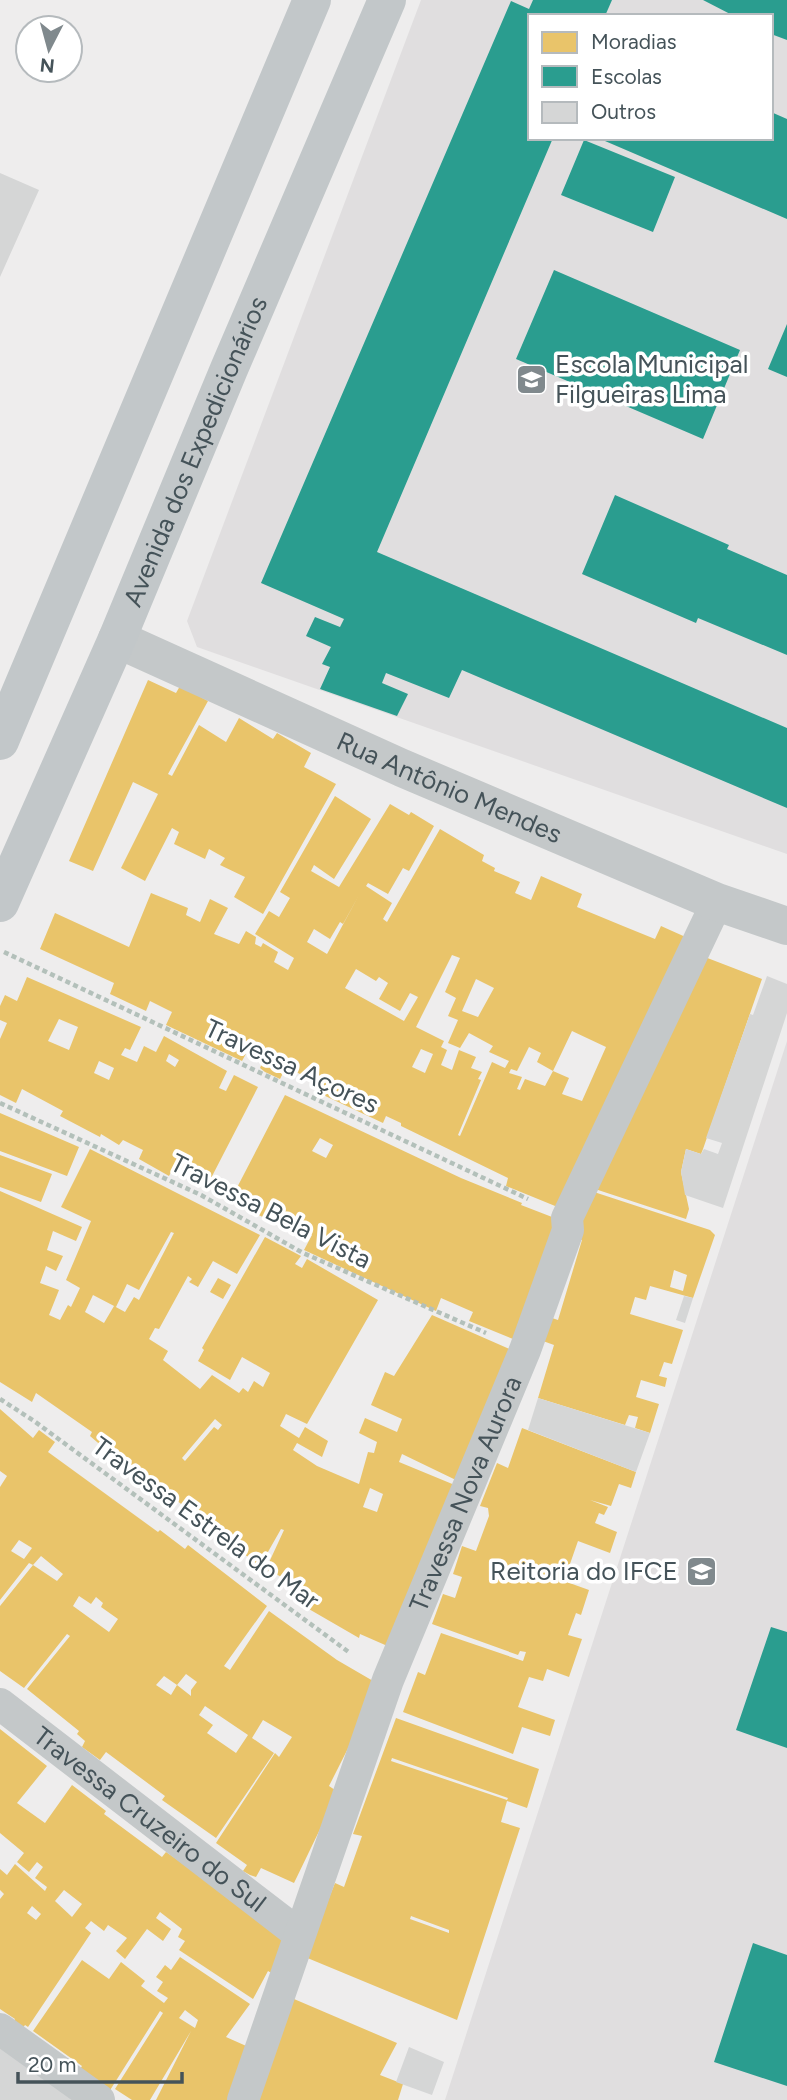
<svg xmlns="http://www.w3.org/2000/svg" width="787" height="2100" font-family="Figtree,sans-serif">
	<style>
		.education { fill: #e0dedf }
		.homes { fill: #e9c46a; fill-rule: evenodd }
		.schools { fill: #2a9d8f }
		.building { fill: #d5d6d6 }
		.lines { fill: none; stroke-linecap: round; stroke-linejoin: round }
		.path { stroke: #b3c0ba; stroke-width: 4.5; stroke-dasharray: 5 3.5; stroke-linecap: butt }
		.lane { stroke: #c4c8c9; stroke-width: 32 }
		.street { stroke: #c4c8c9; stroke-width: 38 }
		.primary { stroke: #c2c7c9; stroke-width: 38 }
		.labels { text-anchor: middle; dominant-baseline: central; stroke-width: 7; stroke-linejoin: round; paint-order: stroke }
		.poi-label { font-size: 26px; fill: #455359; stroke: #fff; text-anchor: start }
		.street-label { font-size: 26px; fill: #455359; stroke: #fff }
	</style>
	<rect width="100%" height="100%" fill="#eeeded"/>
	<!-- education -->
	<path class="education" d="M421 0H706L747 16H530V138H771V25L787 31V854L197 647 187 621Z
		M787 1041V2100H445Z"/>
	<!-- homes -->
	<path class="homes" d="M148 680 176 693 180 686 208 701 168 774 172 776 199 725 226 742 239 718 273 739 277 733 311 753 304 767 336 784 263 914 234 897 245 877 220 865 225 858 209 849 205 859 174 844 179 832 172 828 145 881 121 868 158 794 133 782 93 871 69 861Z
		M335 796 371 819 334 879 314 865 311 871 339 887 390 804 409 815 411 812 434 826 409 871 403 868 388 894 368 883 366 886 392 903 383 919 387 922 440 829 484 855 482 861 495 868 494 871 520 882 515 893 531 900 541 876 582 894 577 907 623 926 655 939 661 926 690 939 560 1208 506 1186 508 1178 401 1126V1123L386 1116 383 1123 321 1094 324 1086 286 1067 280 1079 265 1072 260 1068 264 1059 248 1050 242 1061 166 1025 172 1012 150 1001 146 1011 110 994 114 983 40 949 55 913 129 947 151 893 188 908 186 915 200 922 210 899 228 908 214 934 239 944 246 931 256 937 255 944 261 947 263 943 278 952 274 962 288 970 294 958 255 934 269 911 279 917 290 898 280 892ZM359 895 327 954 307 942 314 929 330 939 340 922 343 924ZM452 955 460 958 445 992 456 998 448 1016 458 1020 448 1043 460 1048 469 1033 493 1046 489 1052 509 1061 505 1068 492 1062 460 1136 458 1135 481 1080 478 1079 482 1072 471 1068 476 1057 459 1050 452 1070 441 1065 447 1050 441 1047 444 1041 416 1027ZM356 969 376 981 379 977 388 983 379 999 400 1011 410 993 418 997 404 1021 345 988ZM476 979 494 988 478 1017 462 1011ZM572 1031 606 1047 582 1101 562 1094 569 1078 553 1071ZM529 1047 541 1053 537 1062 553 1071 545 1086 525 1079 520 1090 517 1089 522 1077 509 1073 511 1069 517 1071ZM421 1049 433 1054 425 1073 412 1067Z
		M697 954 762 979 703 1149 701 1154 686 1149 681 1172 689 1209 686 1219 592 1188Z
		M27 977 141 1027 130 1050 125 1048 121 1055 137 1062 144 1046 156 1052 164 1036 227 1071 219 1088 226 1091 234 1075 258 1087 208 1184 174 1166 169 1176 139 1159 143 1150 123 1140 119 1145 101 1134 100 1137 60 1116 63 1111 22 1089 16 1103 0 1095V1039L7 1023 0 1020V1006L5 995 17 1001ZM59 1019 78 1027 69 1050 48 1041ZM169 1054 179 1060 175 1067 166 1061ZM99 1061 114 1068 109 1080 94 1073Z
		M285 1095 461 1178 522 1203 521 1205 565 1222 518 1341 469 1321 473 1312 441 1298 436 1311 304 1250 312 1235 277 1217 275 1223 230 1201ZM320 1138 333 1145 326 1158 312 1151Z
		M0 1113 79 1147 67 1176 0 1151Z
		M90 1149 260 1235 237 1274 213 1261 198 1287 189 1282 192 1279 188 1276 159 1329 155 1328 149 1339 168 1351 163 1360 200 1389 212 1375 239 1393 243 1388 248 1392 254 1381 263 1387 270 1373 242 1357 230 1380 198 1361 204 1350 202 1348 265 1237 301 1256 295 1264 302 1268 307 1259 378 1300 307 1424 286 1414 280 1426 299 1438 305 1427 328 1441 322 1457 297 1443 293 1450 317 1466 359 1484 368 1452 374 1453 377 1442 359 1433 365 1418 397 1432 402 1419 371 1405 385 1372 394 1376 432 1315 512 1350 460 1482 402 1454 399 1462 462 1488 392 1648 360 1634 359 1638 295 1601 301 1587 266 1569 284 1530 281 1529 260 1566 208 1527 204 1533 180 1514 185 1507 106 1445 104 1448 90 1436 92 1432 36 1393 32 1402 0 1382V1191L82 1227 76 1241 53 1231 47 1250 63 1256 56 1271 46 1266 40 1283 59 1290 49 1315 60 1320 68 1305 71 1307 80 1288 66 1280 91 1221 61 1207ZM171 1232 174 1233 139 1300 134 1297 125 1312 114 1306 104 1323 85 1312 93 1295 116 1307 127 1284 139 1290ZM215 1419 222 1425 218 1430 214 1427 185 1461 182 1458ZM370 1488 383 1494 377 1512 363 1507Z
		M0 1155 52 1174 41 1202 0 1187Z
		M591 1191 710 1230 715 1235 693 1298 650 1286 646 1300 635 1297 630 1314 683 1330 672 1364 664 1362 659 1376 667 1378 665 1387 641 1380 636 1397 659 1404 650 1433 635 1428 638 1417 629 1415 625 1425 538 1398 554 1345 543 1341 549 1317 558 1320 582 1240 574 1238ZM674 1270 687 1275 683 1291 670 1287Z
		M218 1278 231 1285 223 1299 210 1292Z
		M0 1409 33 1438 39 1430 55 1442 48 1452 158 1532 160 1530 185 1549 188 1545 267 1606 224 1666 230 1670 269 1611 337 1660 380 1685 329 1786 338 1792 294 1883 261 1868 256 1877 250 1875 243 1871 247 1865 216 1843 275 1753 279 1757 292 1737 263 1720 252 1738 274 1753 216 1838 162 1800 165 1796 106 1752 100 1760 82 1747 85 1741 77 1734 79 1731 27 1689 70 1636 67 1634 24 1688 0 1671V1606L33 1565 57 1581 63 1574 41 1556 33 1565 29 1563 0 1600V1487L7 1476 0 1471ZM19 1540 32 1548 24 1559 11 1551ZM79 1596 91 1604 96 1597 103 1603 101 1607 118 1619 109 1632 73 1606ZM186 1674 197 1682 191 1690V1696L177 1685 171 1695 156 1685 164 1676 177 1685ZM205 1706 248 1735 236 1753 207 1733 213 1725 199 1715Z
		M522 1428 636 1472 631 1488 619 1484 611 1506 590 1500 608 1507 604 1515 599 1513 595 1523 617 1532 610 1553 578 1541 564 1581 589 1590 581 1615 576 1613 568 1635 582 1639 569 1677 547 1669 543 1681 529 1677 518 1707 555 1720 550 1736 522 1727 513 1754 403 1712 418 1672 425 1675 441 1633 523 1661 526 1652 520 1651 518 1655 432 1624 443 1594 455 1598 462 1577 453 1574 462 1546 476 1551 489 1516 488 1508 480 1506 497 1463 508 1468Z
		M396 1718 539 1769 527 1808 507 1801 501 1822 520 1828 457 2020 305 1957 335 1883 344 1887 362 1836 353 1834ZM392 1758 508 1798 507 1800 391 1761ZM411 1916 449 1930V1933L410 1919Z
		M0 1729 47 1766 17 1803 45 1823 72 1785 106 1811 104 1814 162 1857 166 1852 293 1938 273 1974 268 1971 253 1999 179 1950 185 1941 178 1937 182 1929 160 1912 156 1918 171 1929 163 1941 147 1929 125 1959 116 1951 127 1938 108 1925 104 1931 91 1921 85 1928 91 1933 28 2027 25 2025 18 2035 9 2029 15 2019 0 2009V1899L4 1894 0 1890V1869L7 1875 15 1864 45 1891 47 1887 35 1878 43 1867 37 1862 29 1872 17 1862 24 1853 0 1833ZM64 1890 82 1904 72 1917 55 1901ZM32 1906 41 1914 36 1920 27 1913Z
		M180 1957 250 2004 226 2037 253 2049 235 2100H156L191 2031 150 2100H132L115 2089 163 2013 160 2011 107 2095 77 2074 82 2066 33 2031 82 1960 109 1979 121 1962 145 1981 141 1986 164 2003 168 1998 157 1991 163 1982 156 1977 165 1965 171 1970ZM185 2010 198 2020 195 2028 179 2018Z
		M294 1999 397 2043 380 2075 403 2084 398 2100H258Z"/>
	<!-- schools -->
	<path class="schools" d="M533 0H612L605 16H530V138H553L377 552 787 728V808L462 670 449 698 386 673 382 683 408 694 397 716 320 689 330 667 322 664 331 647 306 636 315 617 340 627 344 619 261 583 511 1 529 9Z
		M703 0H787V40L771 34V16H734Z
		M771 112 787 119V219L598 138H771Z
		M584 140 675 177 653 232 561 195Z
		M554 270 740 350 703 439 516 359Z
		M787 324V377L768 369Z
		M615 495 729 545 727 549 787 575V655L698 618 696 623 582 574Z
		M771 1627 787 1632V1748L736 1730Z
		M753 1943 787 1955V2086L714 2062Z"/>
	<!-- building -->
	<path class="building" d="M0 173 39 190 0 277Z
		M767 976 787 984V1013L723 1208 685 1195 681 1172 686 1149 701 1154 704 1149 718 1154 722 1143 706 1138 750 1014 753 1015Z
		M684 1296 693 1298 685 1323 676 1320Z
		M538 1398 650 1433 636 1472 528 1430Z
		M0 2036 90 2100H0Z
		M409 2047 444 2062 432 2095 396 2082Z"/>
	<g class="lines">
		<!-- path -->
		<path class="path" d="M4 952 528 1199
			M0 1103 201 1195 303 1253 486 1333
			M0 1399 34 1421 350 1653"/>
		<!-- lane -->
		<g class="lane">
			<path id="s1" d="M0 1704 299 1934"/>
			<path d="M0 2029 99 2100"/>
			<path id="s2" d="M243 2100 388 1680 525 1350 568 1230 567 1218 717 902"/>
		</g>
		<!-- street -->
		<path class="street" id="s3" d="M117 639 402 768 717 902 787 926"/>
		<!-- primary -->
		<g class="primary">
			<path d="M0 741 312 0"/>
			<path id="s4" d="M0 903 117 639 229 369 387 0"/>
		</g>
	</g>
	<!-- icons -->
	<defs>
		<symbol id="school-square" viewBox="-11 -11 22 22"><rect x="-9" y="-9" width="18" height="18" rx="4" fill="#80898d" stroke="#fff"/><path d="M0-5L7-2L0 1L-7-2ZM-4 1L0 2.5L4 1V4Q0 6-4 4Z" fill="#fff"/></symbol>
		<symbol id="university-square" viewBox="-11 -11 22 22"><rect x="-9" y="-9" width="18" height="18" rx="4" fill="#80898d" stroke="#fff"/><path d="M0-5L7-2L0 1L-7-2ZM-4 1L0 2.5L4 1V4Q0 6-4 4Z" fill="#fff"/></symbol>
	</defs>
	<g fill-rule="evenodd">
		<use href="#school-square" x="514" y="362" width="35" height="35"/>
		<use href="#university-square" x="684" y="1554" width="35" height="35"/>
	</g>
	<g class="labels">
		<!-- poi labels -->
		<g class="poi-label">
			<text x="555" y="364">Escola Municipal<tspan x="555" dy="30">Filgueiras Lima</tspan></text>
			<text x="678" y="1571" text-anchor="end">Reitoria do IFCE</text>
		</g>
		<!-- street labels -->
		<g class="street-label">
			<text stroke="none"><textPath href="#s4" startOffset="492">Avenida dos Expedicionários</textPath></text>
			<text stroke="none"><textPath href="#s3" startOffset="364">Rua Antônio Mendes</textPath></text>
			<text transform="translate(292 1066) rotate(25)">Travessa Açores</text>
			<text transform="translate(271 1211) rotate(27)">Travessa Bela Vista</text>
			<text stroke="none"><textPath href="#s2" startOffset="646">Travessa Nova Aurora</textPath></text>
			<text transform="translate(206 1523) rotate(36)">Travessa Estrela do Mar</text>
			<text stroke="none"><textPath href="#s1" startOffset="189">Travessa Cruzeiro do Sul</textPath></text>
		</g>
	</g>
	<!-- legend -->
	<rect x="528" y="14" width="245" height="126" fill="#ffffff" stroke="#b5babd" stroke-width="2"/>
	<rect x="542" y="32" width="35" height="21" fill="#e9c46a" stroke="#b5babd" stroke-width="2"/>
	<text x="591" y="49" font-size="21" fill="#455359">Moradias</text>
	<rect x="542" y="66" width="35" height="21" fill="#2a9d8f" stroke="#b5babd" stroke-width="2"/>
	<text x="591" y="84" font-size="21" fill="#455359">Escolas</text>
	<rect x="542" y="102" width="35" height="21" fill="#d5d6d6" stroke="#b5babd" stroke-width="2"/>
	<text x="591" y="119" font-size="21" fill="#455359">Outros</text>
	<!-- north arrow -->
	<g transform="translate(49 49) rotate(186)"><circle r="33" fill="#ffffff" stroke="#b5babd" stroke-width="2"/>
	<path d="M0-5L12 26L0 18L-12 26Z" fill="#80898d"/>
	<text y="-10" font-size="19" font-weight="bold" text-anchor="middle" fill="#455359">N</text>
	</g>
	<!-- scale -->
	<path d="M18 2072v10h164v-10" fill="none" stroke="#455359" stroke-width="3.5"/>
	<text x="28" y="2072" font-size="21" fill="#455359" stroke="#ffffff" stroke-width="5" paint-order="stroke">20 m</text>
</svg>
